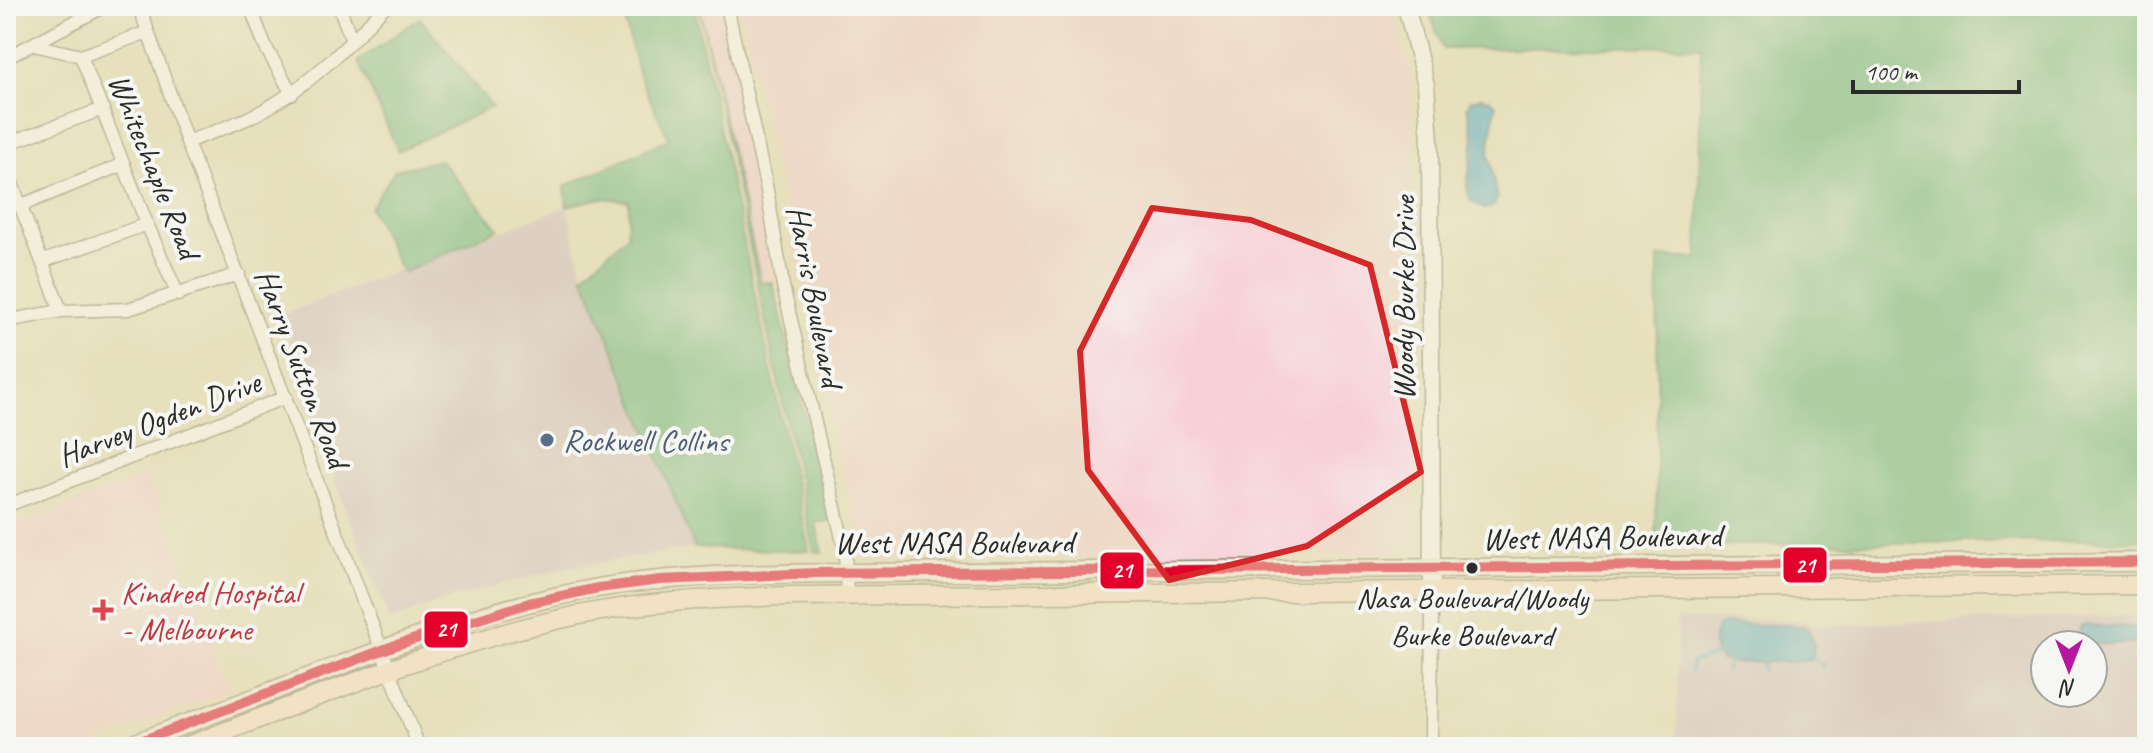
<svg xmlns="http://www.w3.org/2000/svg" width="2153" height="753" font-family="Caveat,sans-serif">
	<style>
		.built { fill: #f7cfd4 }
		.industrial { fill: #d2bdc8; fill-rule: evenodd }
		.forest { fill: #68b884; stroke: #4a7258; stroke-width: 2 }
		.water { fill: #50aacd; stroke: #3e6a7c; stroke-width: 2 }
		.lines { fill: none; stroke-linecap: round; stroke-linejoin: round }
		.stream { stroke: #50aacd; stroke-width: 3 }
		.minor-casing { stroke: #898674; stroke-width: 15 }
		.tertiary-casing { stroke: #898674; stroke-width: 19 }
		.secondary-casing { stroke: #898674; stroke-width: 21 }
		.minor { stroke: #fff; stroke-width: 12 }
		.tertiary { stroke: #fff; stroke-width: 16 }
		.secondary { stroke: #fce5cf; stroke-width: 18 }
		.bus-1-casing { stroke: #f6f6f2; stroke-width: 16 }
		.bus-1 { stroke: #e4002b; stroke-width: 10 }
		.marked { fill: none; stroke: #d62828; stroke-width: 6; stroke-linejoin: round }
		.service-dot { fill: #5c6f8a; stroke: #f6f6f2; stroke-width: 3 }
		.bus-dot { fill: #2b2b2b; stroke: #f6f6f2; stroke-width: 3 }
		.health-dot { fill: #e0444e; stroke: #f6f6f2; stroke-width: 3 }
		.labels { text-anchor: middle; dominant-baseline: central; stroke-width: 8; stroke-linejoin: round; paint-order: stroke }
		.bus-label { font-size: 30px; fill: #2b2b2b; stroke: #f6f6f2 }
		.street-label { font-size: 32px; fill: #2b2b2b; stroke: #f6f6f2 }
		.service-label { font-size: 32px; fill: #4e5e75; stroke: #f6f6f2; text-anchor: start }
		.health-label { font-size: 32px; fill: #be3a42; stroke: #f6f6f2; text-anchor: start }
		.line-badge { stroke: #f6f6f2; stroke-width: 3 }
		.badge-label { font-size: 22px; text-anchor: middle; font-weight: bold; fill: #fff }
	</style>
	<rect width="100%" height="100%" fill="#f6f6f2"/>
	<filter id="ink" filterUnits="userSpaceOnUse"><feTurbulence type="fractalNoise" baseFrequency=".0125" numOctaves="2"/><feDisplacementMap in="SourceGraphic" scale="16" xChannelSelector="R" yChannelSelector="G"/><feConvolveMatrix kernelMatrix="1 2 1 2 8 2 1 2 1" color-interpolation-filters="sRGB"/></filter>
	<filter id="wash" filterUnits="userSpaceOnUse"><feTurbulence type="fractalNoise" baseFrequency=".006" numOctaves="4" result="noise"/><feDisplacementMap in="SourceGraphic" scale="32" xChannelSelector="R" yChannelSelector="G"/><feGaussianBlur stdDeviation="1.8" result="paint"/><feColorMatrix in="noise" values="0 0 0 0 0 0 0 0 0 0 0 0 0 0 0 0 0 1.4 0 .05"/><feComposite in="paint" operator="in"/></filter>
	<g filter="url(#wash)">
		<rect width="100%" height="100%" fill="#e7e0bc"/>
		<!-- built -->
		<path class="built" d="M699 6H721L764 191 773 282H761Z
			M740 6H1390L1411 71 1415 534 1394 554 863 559Z
			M149 475 230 690 83 747H6V529Z"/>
		<!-- industrial -->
		<path class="industrial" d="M567 206 583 275 695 548 564 568 447 599 390 621 292 372 300 368 280 315Z
			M2147 615V747H1677V619L1801 620 1815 625ZM2045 645H2093V693H2045Z"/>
		<!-- forest -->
		<path class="forest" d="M621 6H694L809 551 695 548 583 275 627 236 629 201 602 198 567 206 565 186 669 139 639 76Z
			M699 6 761 282 773 283 830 522H816L822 552H814Z
			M1427 6H2147V540L1656 546 1658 258H1698L1701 46 1443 49Z
			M420 18 492 107 398 151 358 61Z
			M440 160 499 229 402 273 370 208 395 170Z"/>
		<!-- water -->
		<path class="water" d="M1481 97 1490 99 1496 105 1489 152 1497 199 1494 206 1484 209 1470 200 1467 187 1474 138 1467 106 1471 100Z
			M1723 624 1804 626C1813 633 1817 650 1811 660L1801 661 1734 663 1721 659C1712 650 1712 637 1718 626Z
			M2084 625 2147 628V644H2085L2078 638 2079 627Z"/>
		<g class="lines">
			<!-- stream -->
			<path class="stream" d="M1813 658 1823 664V668
				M1762 662V671
				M1691 671 1692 663 1695 661 1717 655
				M1726 671 1728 661"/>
		</g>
	</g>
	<g filter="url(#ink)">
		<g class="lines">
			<defs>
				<path id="minor" d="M139 6 187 142 419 747
					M250 6 265 46 292 94
					M339 6 352 41
					M727 6 767 190 783 286 845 551 847 596
					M34 45 81 56 148 32
					M81 56 147 224 178 295
					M6 58 105 6
					M187 142C212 132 239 124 262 111 309 86 349 45 385 6
					M6 144 103 109
					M6 168 61 311
					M22 205 124 164
					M44 261 147 224
					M6 303 13 319
					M6 321 61 311 128 309 239 274
					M6 506 286 397
					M1431 747 1432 592"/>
				<path id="tertiary" d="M1406 6 1426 85 1430 141 1432 592"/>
				<path id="secondary" d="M125 747C193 721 262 695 330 669 418 636 505 604 598 588 680 574 764 574 847 573L2147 562
					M185 747C314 698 444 643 579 615 649 601 720 598 791 596L2147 585"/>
			</defs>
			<!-- minor casing -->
			<use href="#minor" class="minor-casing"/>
			<!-- tertiary casing -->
			<use href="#tertiary" class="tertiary-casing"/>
			<!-- secondary casing -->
			<use href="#secondary" class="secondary-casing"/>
			<!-- minor -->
			<use href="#minor" class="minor"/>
			<!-- tertiary -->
			<use href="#tertiary" class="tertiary"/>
			<!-- secondary -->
			<use href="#secondary" class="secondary"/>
			<defs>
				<path id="bus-1" d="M125 747 396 645 529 603 598 588 660 580 816 573 2147 562"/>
			</defs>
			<!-- bus-1 casing -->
			<use href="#bus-1" class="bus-1-casing"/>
			<!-- bus-1 -->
			<use href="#bus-1" class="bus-1"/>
		</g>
	</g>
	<!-- marked area -->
	<path d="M0 0H2153V753H0ZM1152 208 1251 220 1370 265 1421 472 1307 546 1169 580 1088 470 1080 351Z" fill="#e7e0bc" fill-opacity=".55" fill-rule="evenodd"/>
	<path class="marked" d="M1152 208 1251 220 1370 265 1421 472 1307 546 1169 580 1088 470 1080 351Z"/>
	<!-- markers -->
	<circle class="service-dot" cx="547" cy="440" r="8"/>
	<circle class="bus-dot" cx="1472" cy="568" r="7"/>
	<path class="health-dot" d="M99 598h8v8h8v8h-8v8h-8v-8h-8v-8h8z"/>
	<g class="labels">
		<!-- bus labels -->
		<g class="bus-label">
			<text x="1472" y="598">Nasa Boulevard/Woody<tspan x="1472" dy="37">Burke Boulevard</tspan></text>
		</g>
		<!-- street labels -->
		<g class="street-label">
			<text transform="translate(154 166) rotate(68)">Whitechaple Road</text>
			<text transform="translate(815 296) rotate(79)">Harris Boulevard</text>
			<text transform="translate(1403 298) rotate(-90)">Woody Burke Drive</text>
			<text transform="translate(302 368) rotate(69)">Harry Sutton Road</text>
			<text transform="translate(159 419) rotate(-21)">Harvey Ogden Drive</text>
			<text transform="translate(1602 537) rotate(-1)">West NASA Boulevard</text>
			<text x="954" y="542">West NASA Boulevard</text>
		</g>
		<!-- service labels -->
		<g class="service-label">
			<text x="563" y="440">Rockwell Collins</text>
		</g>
		<!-- health labels -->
		<g class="health-label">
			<text x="121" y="592">Kindred Hospital<tspan x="121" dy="37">- Melbourne</tspan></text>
		</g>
	</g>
	<g class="line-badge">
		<rect x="1782" y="546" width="46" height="38" rx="8" fill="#e4002b"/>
		<rect x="1099" y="551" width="46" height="39" rx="8" fill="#e4002b"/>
		<rect x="423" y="610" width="46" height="39" rx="8" fill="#e4002b"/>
	</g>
	<g class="badge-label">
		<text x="1805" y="573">21</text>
		<text x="1122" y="578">21</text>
		<text x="446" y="637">21</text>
	</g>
	<!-- margin -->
	<rect width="2153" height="753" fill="none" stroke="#f6f6f2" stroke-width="32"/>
	<!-- north arrow -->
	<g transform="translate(2069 669) rotate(180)"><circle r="38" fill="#f6f6f2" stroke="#a5a5a2" stroke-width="2"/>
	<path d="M0-6L14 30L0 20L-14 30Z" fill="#b5179e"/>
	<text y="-12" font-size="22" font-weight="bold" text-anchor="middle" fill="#2b2b2b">N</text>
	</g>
	<!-- scale -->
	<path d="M1853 80v12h166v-12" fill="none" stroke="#2b2b2b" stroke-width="4"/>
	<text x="1865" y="80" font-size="24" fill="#2b2b2b" stroke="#f6f6f2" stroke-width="6" paint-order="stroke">100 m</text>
</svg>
